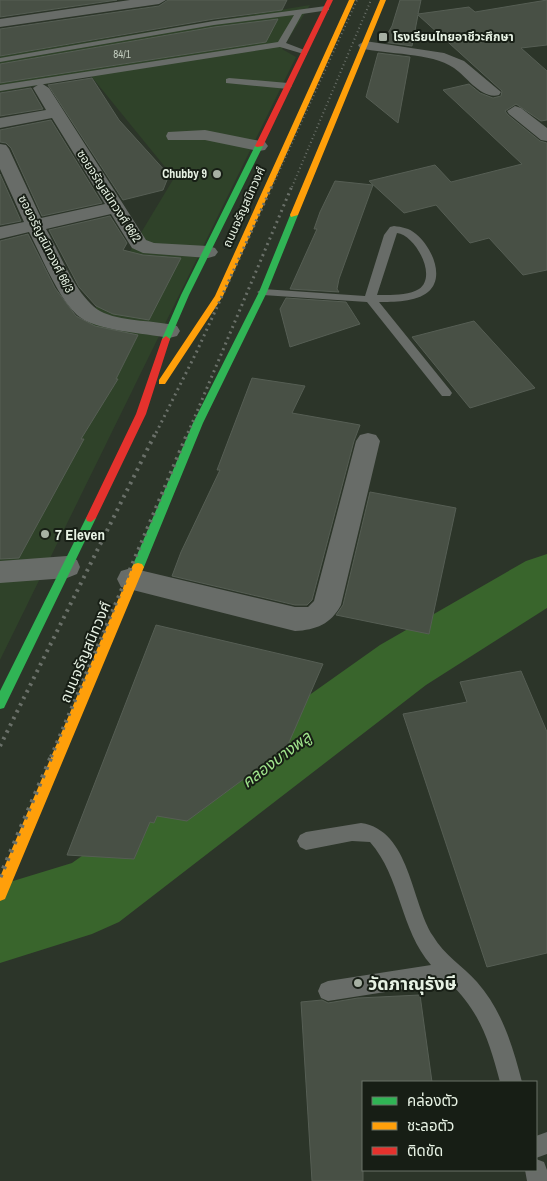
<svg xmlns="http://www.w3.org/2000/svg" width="547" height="1181" font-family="'Archivo Narrow','Noto Sans Thai',sans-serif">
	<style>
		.built { fill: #2f4229 }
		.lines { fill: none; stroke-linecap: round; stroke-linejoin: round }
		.river { fill: #39652c; fill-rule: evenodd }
		.building { fill: #485045; stroke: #565e54 }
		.lane { fill: #686c68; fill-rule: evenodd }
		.street { fill: #686c68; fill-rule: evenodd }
		.fast { fill: #30b455; fill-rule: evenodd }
		.slow { fill: #ff9f0a; fill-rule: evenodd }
		.jam { fill: #e5322d; fill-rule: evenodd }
		.rail-far3 { stroke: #6a7069; stroke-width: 2; stroke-dasharray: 1 3; stroke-linecap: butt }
		.rail-far2 { stroke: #6a7069; stroke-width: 3; stroke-dasharray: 2 4; stroke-linecap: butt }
		.rail-far1 { stroke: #6a7069; stroke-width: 4; stroke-dasharray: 2.5 5; stroke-linecap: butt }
		.rail { stroke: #6a7069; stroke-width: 5; stroke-dasharray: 3 6; stroke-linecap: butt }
		.poi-dot { fill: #a6b0a3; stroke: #171e15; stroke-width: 2 }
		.labels { text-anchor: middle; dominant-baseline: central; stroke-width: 4; stroke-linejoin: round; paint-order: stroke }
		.far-number-label { font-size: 11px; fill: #bfcabc }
		.far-poi-label { font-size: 12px; font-weight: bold; fill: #e7f2e4; stroke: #171e15; text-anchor: start }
		.far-street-label { font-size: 12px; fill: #e7f2e4; stroke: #171e15 }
		.poi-label { font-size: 15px; font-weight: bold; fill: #e7f2e4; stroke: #171e15; text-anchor: start }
		.street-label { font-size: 15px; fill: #e7f2e4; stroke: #171e15 }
		.water-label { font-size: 16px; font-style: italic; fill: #a0e48c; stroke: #171e15 }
		.near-poi-label { font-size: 18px; font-weight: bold; fill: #e7f2e4; stroke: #171e15; text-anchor: start }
	</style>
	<rect width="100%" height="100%" fill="#2c3529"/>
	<!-- built -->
	<path class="built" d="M310 5 282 49 296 57 0 660V467L174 178 91 76 0 92V56Z"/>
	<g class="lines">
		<!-- river -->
		<path class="river" d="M547 554V608L426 685 119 922 92 934 0 963V885L72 863 380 645 526 561Z"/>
	</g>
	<!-- building -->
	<path class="building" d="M0 0H117L0 17Z
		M168 0H287L282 10 214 19 0 56V29L159 6Z
		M400 0H421L418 14 469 7 475 12 547 0V45L521 48 547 71V120L541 121 516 104 505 111 508 115 540 141 547 143V270L523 275 489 238 470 243 436 205 404 213 369 181 435 165 451 182 522 164 443 90 469 84 480 93 493 98 501 96 502 91 418 15 412 46 383 42 392 26Z
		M278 19 266 42 0 83V64L214 27Z
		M378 53 410 57 398 123 366 97Z
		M92 78 119 120 167 173V180L163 190 123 200 48 85Z
		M31 88 43 109 0 116V93Z
		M51 120 102 203 42 216 11 148 6 143 0 142V130Z
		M0 174 21 221 0 225Z
		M335 181 373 185 339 279 337 289 339 292 290 289 317 229H314L320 212Z
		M110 216 127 243 123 250 143 255 181 258 149 320 113 314 96 306 79 287 49 230Z
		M28 234 55 288 76 316 95 326 138 335 116 379H118L81 439H84L19 558 0 559V241Z
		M286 298 346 302 360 324 290 347 280 309Z
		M474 321 535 388 470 408 412 337Z
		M252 378 305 386 292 413 360 425 354 441 312 600 307 605H295L172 576 181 552 220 470H217Z
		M370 492 456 508 429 634 336 615 343 605Z
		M156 625 323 664 287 747 187 821 157 816 154 823 150 822 134 859 67 855Z
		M521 671 547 732V953L487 967 403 714 467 702 460 682Z
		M420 995 432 1082H363V1181H312L301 1002 322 1000 328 1003 358 998Z"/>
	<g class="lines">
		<!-- lane -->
		<path class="lane" d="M326 6H329V10L302 14 286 43 307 51V55L280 47 0 91V85L278 42 294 15 214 25 0 62V58L214 21Z
			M229 78 288 83 292 86 288 89 226 83V79Z
			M394 226C402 227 409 228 416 234 431 246 446 277 428 292 416 302 393 302 379 302L450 390 452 393 450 396H442L367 302 263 295 257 292 263 289 365 296 384 235 390 227ZM397 233C415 235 438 276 419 289 408 296 389 295 377 295Z
			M361 823C410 830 411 902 433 936 444 955 463 966 477 982 502 1010 513 1047 522 1082H500C489 1041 481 1013 449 982L328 1001 321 998 318 991 321 984 328 981 431 965C400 930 401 877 370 842L352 841 306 850 300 847 297 841 300 835 306 832Z
			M547 1132V1154L536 1158V1136Z
			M536 1159 544 1162 547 1170V1181H527L525 1170H536Z"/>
		<!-- street -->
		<path class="street" d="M130 0H166L159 4 0 27V19Z
			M365 41 444 53 464 61 501 92 499 95C482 100 467 77 454 68 430 52 388 55 360 48L358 45Z
			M41 83 49 88 146 240 154 243 208 246 215 248 218 252 215 256 208 258 143 253 132 248 111 214 46 229C60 253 78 302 104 313 126 322 154 320 177 326L180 331 177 336 169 338C145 333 95 331 77 315 57 296 42 257 29 232L0 239V227L24 222 0 169V144L6 145 9 149 41 218 105 204 52 118 0 128V118L46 110 33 88Z
			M515 106 521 108 547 128V141L541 140 509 114 507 111Z
			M205 130 265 142 268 146 265 150 259 151 205 140H168L166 136 168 132Z
			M368 433 376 435 380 441 341 605C331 624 316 630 295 631L121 587 117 579 121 571 131 568 295 607H308L314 601 356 441 360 435Z
			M67 556 77 560 80 567 77 574 67 578 0 583V561Z"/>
		<!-- fast -->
		<path class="fast" d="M259 144 263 146 189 295 170 339 169 341H163L162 339 181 295 255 146Z
			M291 213 298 215 267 292 203 423 144 567 142 570H134L132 567 193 423 259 292Z
			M91 514 96 518 4 708 0 709V691L86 518Z"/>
		<!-- slow -->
		<path class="slow" d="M349 0H355L223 296 165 384H159V380L215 296Z
			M380 0H386L298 215 291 217 290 215Z
			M138 563 142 564 144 567 5 899 0 901V877L132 567 134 564Z"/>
		<!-- jam -->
		<path class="jam" d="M327 0H333L263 146 257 147 255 146Z
			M166 336 170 339 146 414 96 518 91 522 87 521 86 518 136 414 162 339Z"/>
		<!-- rail-far3 -->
		<path class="rail-far3" d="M272 187 357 0
			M292 187 371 0"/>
		<!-- rail-far2 -->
		<path class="rail-far2" d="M156 433 197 351 272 186
			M188 433 292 186"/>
		<!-- rail-far1 -->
		<path class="rail-far1" d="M0 746 156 432
			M51 757 188 432"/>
		<!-- rail -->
		<path class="rail" d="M0 877 52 755"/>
	</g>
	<!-- markers -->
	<g class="poi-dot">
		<rect x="378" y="32" width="10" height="10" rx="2.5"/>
		<circle cx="217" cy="174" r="5"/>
		<circle cx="45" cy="534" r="5"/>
		<circle cx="358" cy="983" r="5"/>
	</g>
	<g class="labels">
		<!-- far-number labels -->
		<g class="far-number-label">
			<text x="122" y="54">84/1</text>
		</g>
		<!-- far-poi labels -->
		<g class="far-poi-label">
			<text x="393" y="37">โรงเรียนไทยอาชีวะศึกษา</text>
			<text x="207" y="174" text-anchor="end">Chubby 9</text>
		</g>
		<!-- far-street labels -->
		<g class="far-street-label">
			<text transform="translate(109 196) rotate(57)">ซอยจรัญสนิทวงศ์ 66/2</text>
			<text transform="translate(244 207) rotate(-66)">ถนนจรัญสนิทวงศ์</text>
			<text transform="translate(46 244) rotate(63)">ซอยจรัญสนิทวงศ์ 66/3</text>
		</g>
		<!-- poi labels -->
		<g class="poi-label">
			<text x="55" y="534">7 Eleven</text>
		</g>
		<!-- street labels -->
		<g class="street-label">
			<text transform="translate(85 652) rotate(-67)">ถนนจรัญสนิทวงศ์</text>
		</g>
		<!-- water labels -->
		<g class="water-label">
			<text transform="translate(276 759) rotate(-37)">คลองบางพลู</text>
		</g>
		<!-- near-poi labels -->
		<g class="near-poi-label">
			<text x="368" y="983">วัดภาณุรังษี</text>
		</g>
	</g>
	<!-- legend -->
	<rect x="362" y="1081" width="175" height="90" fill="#171e15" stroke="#6a7368"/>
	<rect x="372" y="1097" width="25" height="8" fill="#30b455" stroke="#6a7368"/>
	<text x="407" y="1106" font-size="15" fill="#e7f2e4">คล่องตัว</text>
	<rect x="372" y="1122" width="25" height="8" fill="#ff9f0a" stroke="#6a7368"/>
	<text x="407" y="1131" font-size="15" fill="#e7f2e4">ชะลอตัว</text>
	<rect x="372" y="1147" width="25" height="8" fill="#e5322d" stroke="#6a7368"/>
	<text x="407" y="1156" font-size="15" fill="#e7f2e4">ติดขัด</text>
</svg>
